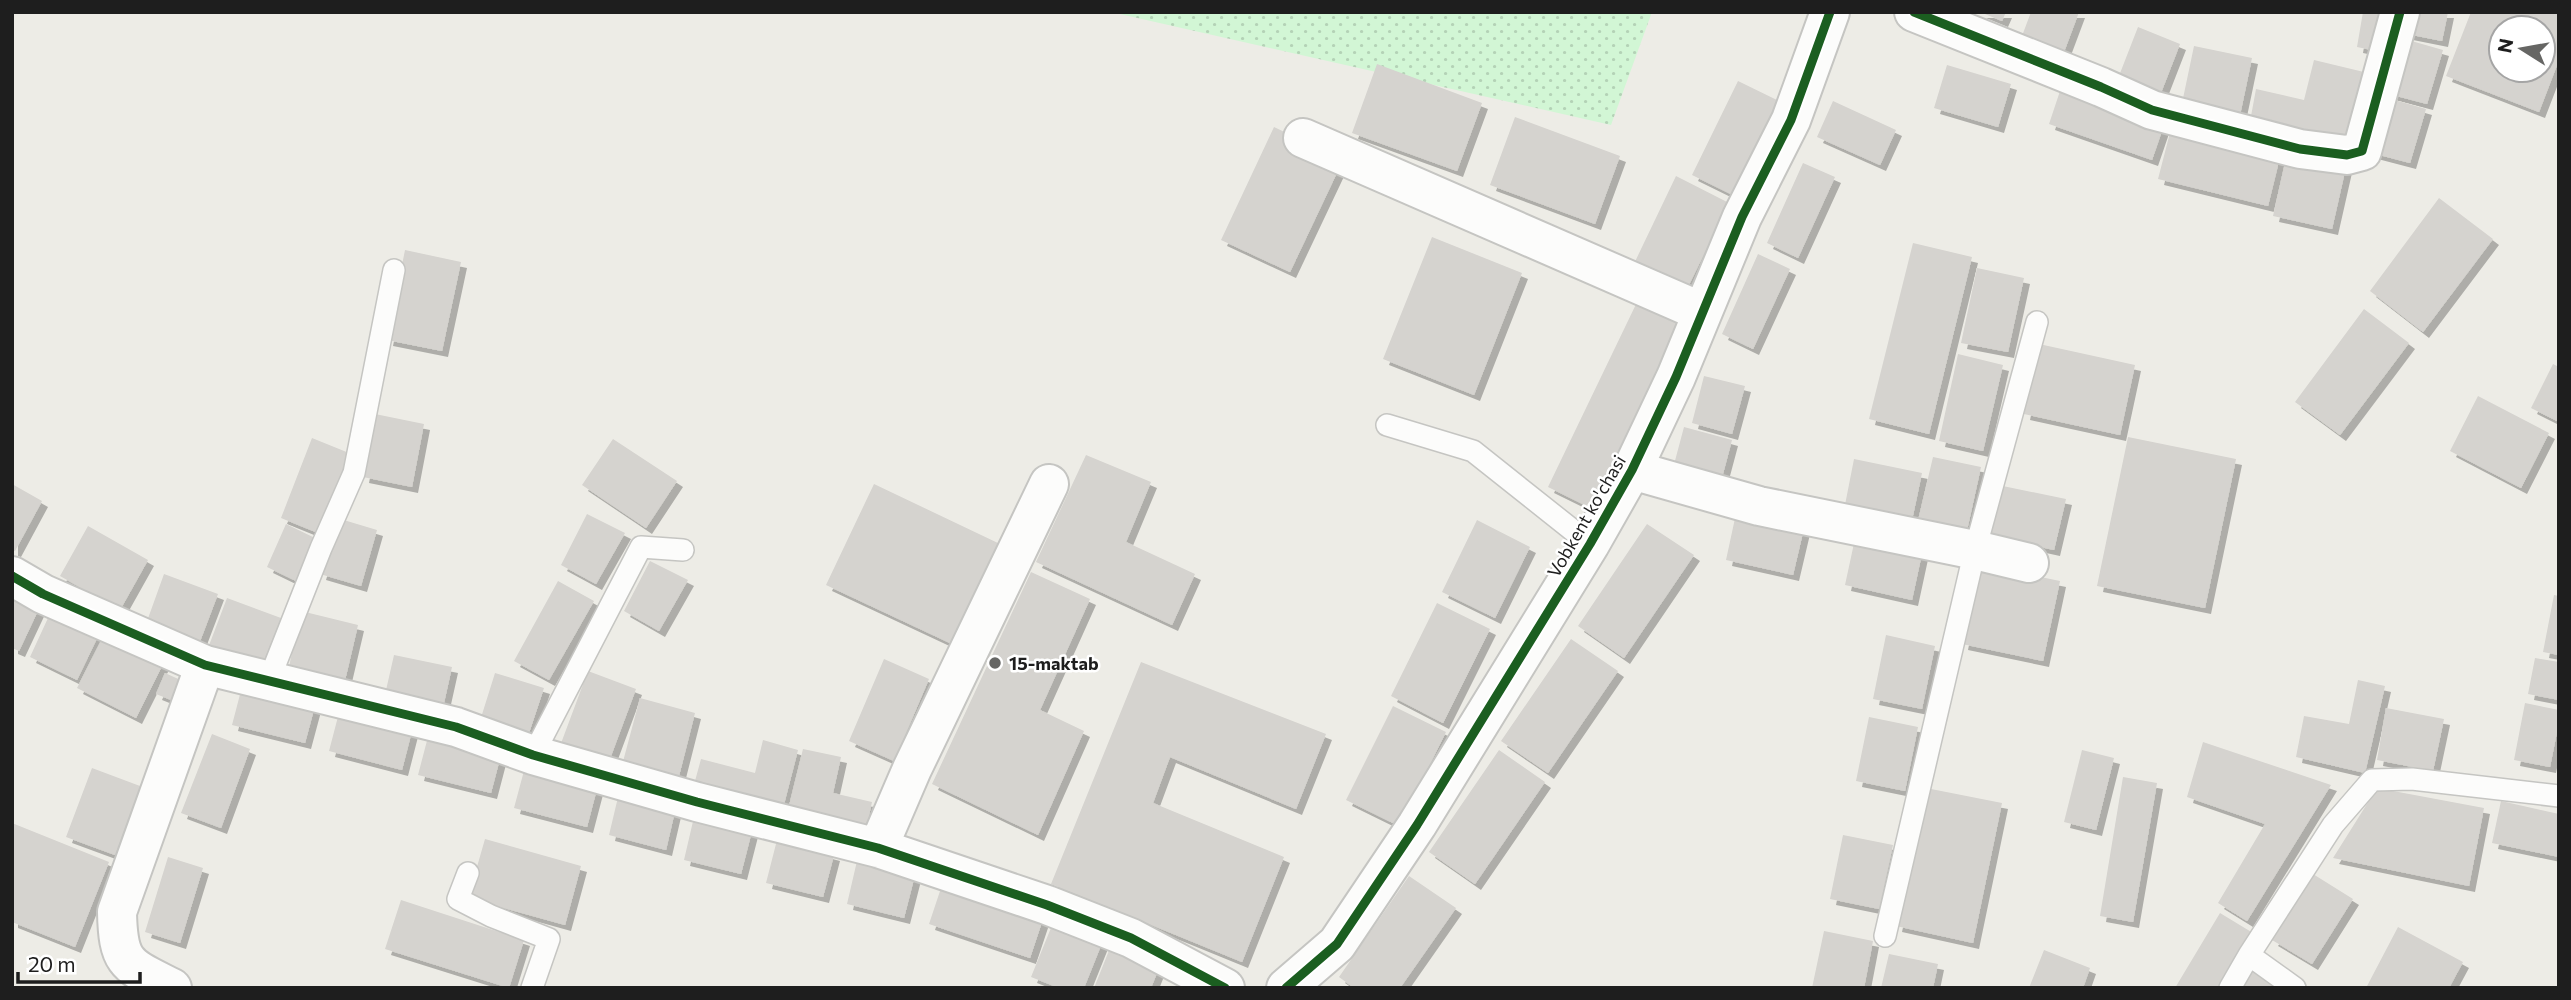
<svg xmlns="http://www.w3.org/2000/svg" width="2571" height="1000" font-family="Commissioner,sans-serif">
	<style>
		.park { fill: url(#park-dots) }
		.building { fill: #d5d3cf; fill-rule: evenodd; filter: url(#shadow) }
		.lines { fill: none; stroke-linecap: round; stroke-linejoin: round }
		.lane-casing { stroke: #c5c5c2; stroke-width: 24 }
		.street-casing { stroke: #c5c5c2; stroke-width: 42 }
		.lane { stroke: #fcfcfb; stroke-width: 21 }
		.street { stroke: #fcfcfb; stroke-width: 38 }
		.cycleway-casing { stroke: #fff; stroke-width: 13 }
		.cycleway { stroke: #1b5e20; stroke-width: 9 }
		.poi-dot { fill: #666664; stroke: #fff; stroke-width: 2.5 }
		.labels { text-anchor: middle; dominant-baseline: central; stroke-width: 5; stroke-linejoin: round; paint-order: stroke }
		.street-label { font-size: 18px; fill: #1e1e1e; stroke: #fff }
		.poi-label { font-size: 18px; font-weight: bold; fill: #1e1e1e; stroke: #fff; text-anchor: start }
	</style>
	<defs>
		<pattern id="park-dots" width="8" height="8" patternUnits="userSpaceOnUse" patternTransform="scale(1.75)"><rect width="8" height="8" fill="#d2f6d5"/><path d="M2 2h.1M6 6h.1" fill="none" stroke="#b4d2b6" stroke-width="1.8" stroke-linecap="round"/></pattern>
		<filter id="shadow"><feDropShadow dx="6" dy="6" stdDeviation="0" flood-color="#0004"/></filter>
	</defs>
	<rect width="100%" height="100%" fill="#edece6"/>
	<!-- park -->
	<path class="park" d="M1111 12H1652L1611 125Z"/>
	<!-- building -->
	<path class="building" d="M1980 12H2006L2002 21Z
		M2031 12H2079L2064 52 2022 36Z
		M2363 12H2393L2386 53 2357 47Z
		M2406 12H2448L2442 41 2402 33Z
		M2471 12H2559V60L2539 112 2446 76ZM2501 28H2543V70H2501Z
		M2138 27 2180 44 2159 98 2117 81Z
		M2401 38 2443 50 2427 104 2385 93Z
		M2194 46 2252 58 2239 120 2181 108Z
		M2314 60 2368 73 2352 148 2249 127 2256 89 2304 100Z
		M1377 64 1482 103 1457 171 1352 133Z
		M1947 65 2011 84 1998 127 1934 108Z
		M1738 81 1791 107 1745 201 1692 175Z
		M2062 85 2165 122 2152 160 2049 124Z
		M2384 97 2426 109 2410 163 2368 152Z
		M1833 101 1896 130 1880 165 1817 137Z
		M1515 117 1620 156 1595 224 1490 185Z
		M2172 125 2281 153 2268 206 2158 179Z
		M1274 127 1343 160 1290 272 1221 240Z
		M2287 154 2346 167 2332 229 2273 216Z
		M1803 163 1835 177 1798 258 1767 243Z
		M1676 176 1729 203 1683 297 1631 270Z
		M2439 198 2493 239 2423 332 2370 291Z
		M1432 237 1522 273 1474 395 1383 359Z
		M1913 243 1972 257 1929 434 1869 419Z
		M405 250 461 262 442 351 387 340Z
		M1758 254 1790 269 1753 349 1722 334Z
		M1977 268 2024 278 2008 352 1961 343Z
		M1639 298 1692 324 1601 513 1548 487Z
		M2364 309 2409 343 2340 435 2295 402Z
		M2039 344 2135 365 2120 435 2024 414Z
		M1958 354 2003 365 1983 451 1939 441Z
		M2553 364 2559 367V422L2531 408Z
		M1704 376 1745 386 1732 434 1692 423Z
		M2478 396 2549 433 2521 488 2450 451Z
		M375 414 424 424 412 487 363 477Z
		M1684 427 1732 440 1720 485 1672 472Z
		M2128 437 2236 459 2205 608 2097 586Z
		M312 438 349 453 318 533 281 518Z
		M613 439 677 481 646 528 582 485Z
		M1086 455 1151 482 1126 542 1195 574 1172 625 1036 562Z
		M1933 457 1981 467 1966 535 1917 525Z
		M1854 459 1922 473 1911 525 1844 510Z
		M12 484 42 501 15 551 12 550Z
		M874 484 1000 544 952 644 826 585Z
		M1998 485 2066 499 2054 550 1988 536Z
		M1737 509 1805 524 1793 575 1726 560Z
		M587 514 625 533 596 584 561 565Z
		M337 518 377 530 361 586 320 574Z
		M1477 520 1530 547 1495 618 1442 592Z
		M286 524 317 539 298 582 267 567Z
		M1647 524 1694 555 1624 658 1578 626Z
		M88 526 148 560 120 610 60 576Z
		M1856 534 1923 549 1912 600 1845 585Z
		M650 561 688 580 659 631 624 611Z
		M1978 564 2060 581 2043 661 1962 644Z
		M1031 572 1090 599 1040 710 1084 731 1038 835 932 784Z
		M164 574 218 594 199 644 146 624Z
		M558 581 594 601 549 680 514 661Z
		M12 585 43 600 19 651 12 648Z
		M2554 595 2559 596V655L2543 652Z
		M227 598 281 618 261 668 208 648Z
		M1437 603 1490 629 1443 723 1391 696Z
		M54 605 102 628 77 680 30 657Z
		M301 611 358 625 343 689 287 676Z
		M109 625 168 654 136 718 77 688Z
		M1886 635 1935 646 1922 709 1873 699Z
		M1571 639 1618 671 1548 773 1501 741Z
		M394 655 452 667 442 712 384 699Z
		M2535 658 2559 662V700L2528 694Z
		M884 659 929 679 894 761 849 741Z
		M1141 662 1326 734 1296 809 1170 757 1153 803 1284 857 1242 962 1051 884Z
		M588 671 636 689 608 764 560 746Z
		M165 673 185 682 176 702 156 694Z
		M495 673 544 688 527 739 479 724Z
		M2358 680 2385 686 2365 773 2296 757 2304 716 2349 724Z
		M243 683 316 702 305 743 232 725Z
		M640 698 695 713 677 784 621 769Z
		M2525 703 2559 710V722L2550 767 2514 760Z
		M1393 706 1446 732 1399 826 1346 800Z
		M2386 708 2444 719 2433 771 2377 760Z
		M340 709 413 727 402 770 329 751Z
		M1869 717 1918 727 1905 791 1856 781Z
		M429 733 502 751 491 793 418 775Z
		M212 734 250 749 221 828 181 813Z
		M763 740 798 750 781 816 692 792 701 759 755 773Z
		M2203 742 2331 785 2247 921 2218 903 2265 824 2187 797Z
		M803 749 841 757 833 793 872 802 865 834 787 814Z
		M1499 750 1545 782 1475 884 1429 852Z
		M2082 750 2114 758 2096 830 2064 822Z
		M525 767 598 785 587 827 514 808Z
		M92 768 140 786 115 855 66 837Z
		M2123 777 2157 783 2133 922 2100 916Z
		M1926 788 2002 803 1973 943 1896 926Z
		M2377 788 2484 808 2469 886 2333 858Z
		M619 793 676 807 666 850 609 835Z
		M2501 801 2559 814V857L2492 843Z
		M694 817 752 831 741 874 684 860Z
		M12 823 109 862 75 947 12 922Z
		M1843 835 1893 845 1879 909 1830 899Z
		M485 839 581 866 565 925 468 898Z
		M777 840 834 855 823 897 766 883Z
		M168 857 203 868 180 943 145 932Z
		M857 861 915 875 904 918 847 904Z
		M2313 874 2353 899 2312 964 2272 940Z
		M945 876 1046 910 1030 958 929 924Z
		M1409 876 1456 908 1400 988H1354L1339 977Z
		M401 900 524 940 509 988 385 949Z
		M2220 913 2253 933 2220 988H2175Z
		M1055 918 1104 938 1084 988H1059L1031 977Z
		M2398 927 2463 962 2449 988H2366Z
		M1824 931 1873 941 1864 988H1812Z
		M1112 943 1161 963 1151 988H1094Z
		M2044 950 2090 968 2083 988H2029Z
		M1889 954 1938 964 1933 988H1881Z
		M2252 963 2291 988H2237Z"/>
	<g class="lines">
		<defs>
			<path id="lane" d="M1387 425 1473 451 1590 544
				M269 680 321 548 354 473 394 270
				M533 755 641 547 683 550
				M468 873 458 899 491 916 549 939 532 988
				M1885 936 1975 550 2037 322
				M2230 988 2249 955
				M2295 988 2249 955 2333 825 2372 780 2412 779 2559 796"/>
			<path id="street" d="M1914 12 2101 87 2152 110 2300 149 2347 155 2362 151 2400 12
				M1303 138 1702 312
				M1632 470 1759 506 1975 550 2029 563
				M12 576 43 594 205 665 456 727 533 755 697 802 878 848 1047 905 1131 938 1225 988
				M878 848 912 769 1049 484
				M172 988C127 965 118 965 117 912L205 665
				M1286 988 1337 944 1417 825 1590 544 1632 470 1676 377 1742 217 1791 120 1830 12"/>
		</defs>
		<!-- lane casing -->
		<use href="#lane" class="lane-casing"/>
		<!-- street casing -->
		<use href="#street" class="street-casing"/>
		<!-- lane -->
		<use href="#lane" class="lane"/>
		<!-- street -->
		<use href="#street" class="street"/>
		<defs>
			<path id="cycleway" d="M1914 12 2101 87 2152 110 2300 149 2347 155 2362 151 2400 12
				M12 576 43 594 205 665 456 727 533 755 697 802 878 848 1047 905 1131 938 1225 988
				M1286 988 1337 944 1417 825 1590 544 1632 470 1676 377 1742 217 1791 120 1830 12"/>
		</defs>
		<!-- cycleway casing -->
		<use href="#cycleway" class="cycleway-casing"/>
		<!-- cycleway -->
		<use href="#cycleway" class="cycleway"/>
	</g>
	<!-- markers -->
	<circle class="poi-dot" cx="995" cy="663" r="7"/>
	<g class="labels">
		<!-- street labels -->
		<g class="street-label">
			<text transform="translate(1586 516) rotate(-60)">Vobkent ko'chasi</text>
		</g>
		<!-- poi labels -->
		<g class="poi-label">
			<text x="1009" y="663">15-maktab</text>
		</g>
	</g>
	<!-- border -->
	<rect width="2571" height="1000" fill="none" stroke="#1e1e1e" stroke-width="28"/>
	<!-- north arrow -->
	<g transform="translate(2522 49) rotate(281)"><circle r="33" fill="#ffffff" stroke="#a5a5a5" stroke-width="2"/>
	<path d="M0-5L12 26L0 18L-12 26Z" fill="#666664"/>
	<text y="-10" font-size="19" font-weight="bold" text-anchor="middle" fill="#1e1e1e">N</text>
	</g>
	<!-- scale -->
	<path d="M18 972v10h122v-10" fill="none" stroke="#1e1e1e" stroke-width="3.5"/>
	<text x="28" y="972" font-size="21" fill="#1e1e1e" stroke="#ffffff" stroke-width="5" paint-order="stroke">20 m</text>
</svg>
